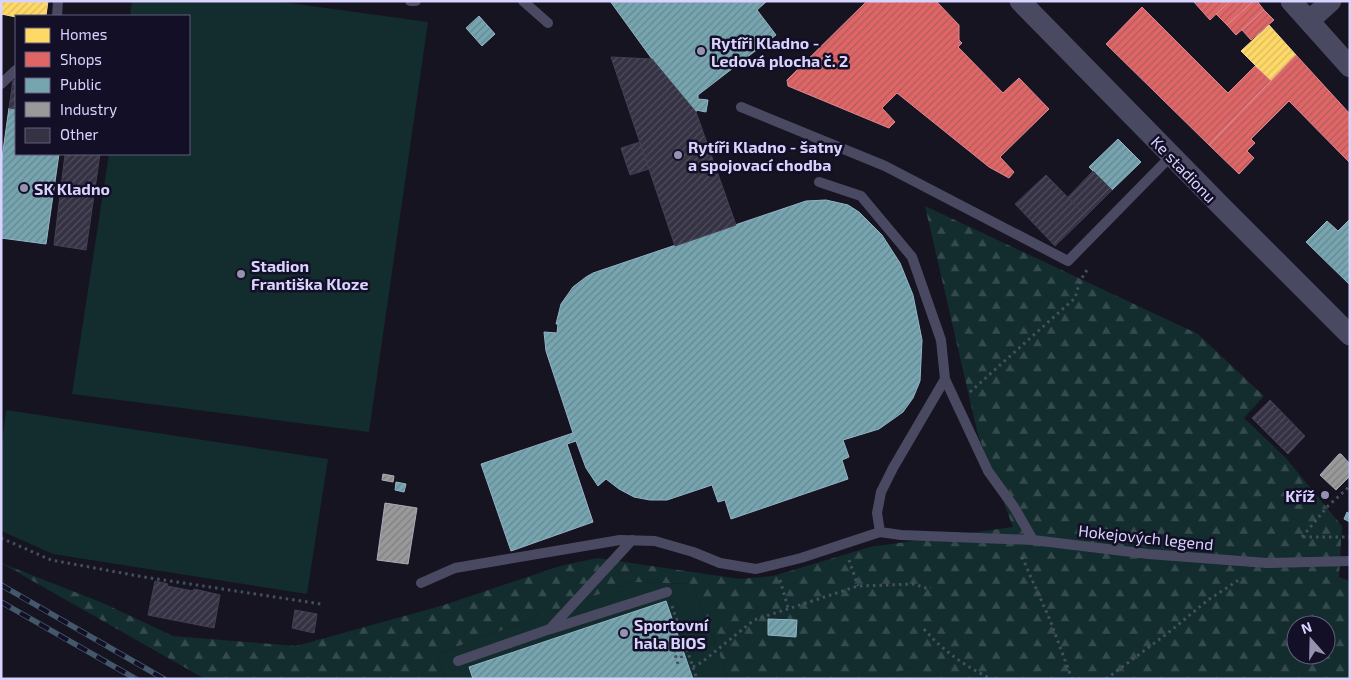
<svg xmlns="http://www.w3.org/2000/svg" width="1351" height="680" font-family="'Exo 2',sans-serif">
	<style>
		.green { fill: #132c2d }
		.forest { fill: url(#forest-firs); fill-rule: evenodd }
		.homes { fill: url(#homes-hatch); stroke: #f4d894 }
		.shops { fill: url(#shops-hatch); stroke: #de8794 }
		.public { fill: url(#public-hatch); stroke: #94b3c7 }
		.industry { fill: url(#industry-hatch); stroke: #acabb8 }
		.building { fill: url(#building-hatch); stroke: #433f54 }
		.lines { fill: none; stroke-linecap: round; stroke-linejoin: round }
		.path { stroke: #44505f; stroke-width: 3; stroke-dasharray: 2.5 4; stroke-linecap: butt }
		.service { stroke: #4a4962; stroke-width: 10 }
		.minor { stroke: #4a4962; stroke-width: 21 }
		.rail-casing { stroke: #43596b; stroke-width: 5.5 }
		.rail { stroke: #130f26; stroke-width: 4; stroke-dasharray: 11; stroke-linecap: butt }
		.poi-dot { fill: #9591b1; stroke: #130f26; stroke-width: 2 }
		.labels { text-anchor: middle; dominant-baseline: central; stroke-width: 5; stroke-linejoin: round; paint-order: stroke }
		.poi-label { font-size: 16px; font-weight: bold; fill: #d9d4ff; stroke: #130f26; text-anchor: start }
		.street-label { font-size: 16px; fill: #d9d4ff; stroke: #130f26 }
	</style>
	<defs>
		<pattern id="forest-firs" width="22" height="20" patternUnits="userSpaceOnUse" patternTransform="scale(1.25)"><rect width="22" height="20" fill="#132c2d"/><path d="M5 1l3.5 6h-7zM16 11l3.5 6h-7z" fill="#354a4c"/></pattern>
		<pattern id="homes-hatch" width="6" height="6" patternUnits="userSpaceOnUse" patternTransform="scale(1.25)"><rect width="6" height="6" fill="#ffd966"/><path d="M-1 1l2-2M0 6l6-6M5 7l2-2" fill="none" stroke="#d9ba61"/></pattern>
		<pattern id="shops-hatch" width="6" height="6" patternUnits="userSpaceOnUse" patternTransform="scale(1.25)"><rect width="6" height="6" fill="#e06666"/><path d="M-1 1l2-2M0 6l6-6M5 7l2-2" fill="none" stroke="#b05b5e"/></pattern>
		<pattern id="public-hatch" width="6" height="6" patternUnits="userSpaceOnUse" patternTransform="scale(1.25)"><rect width="6" height="6" fill="#76a5af"/><path d="M-1 1l2-2M0 6l6-6M5 7l2-2" fill="none" stroke="#668791"/></pattern>
		<pattern id="industry-hatch" width="6" height="6" patternUnits="userSpaceOnUse" patternTransform="scale(1.25)"><rect width="6" height="6" fill="#999"/><path d="M-1 1l2-2M0 6l6-6M5 7l2-2" fill="none" stroke="#7f7e82"/></pattern>
		<pattern id="building-hatch" width="6" height="6" patternUnits="userSpaceOnUse" patternTransform="scale(1.25)"><rect width="6" height="6" fill="#343243"/><path d="M-1 1l2-2M0 6l6-6M5 7l2-2" fill="none" stroke="#514f5f"/></pattern>
	</defs>
	<rect width="100%" height="100%" fill="#161421"/>
	<!-- green -->
	<path class="green" d="M132 1H275L428 22 369 432 72 394 109 154H189V16H130Z
		M6 410 328 459 307 594 53 554 1 531V451Z
		M632 582 692 584 729 679H445L437 654Z
		M913 667 925 679H879Z"/>
	<!-- forest -->
	<path class="forest" d="M925 206 1198 334 1264 396 1244 418 1285 457 1342 526 1339 577 1350 581V679H925L913 667 879 679H729L692 584 632 582 437 654 445 679H205L1 563 103 603 173 636 296 646 444 605 560 566 597 558 740 579 773 576 870 547 1013 527 978 435ZM1296 625H1326V655H1296Z"/>
	<!-- homes -->
	<path class="homes" d="M1 1H48L46 16 16 17 1 14Z
		M1269 25 1296 55 1271 81 1241 51Z"/>
	<!-- shops -->
	<path class="shops" d="M867 1H936L959 25V40L962 43 958 47 1003 93 1019 78 1049 109 1000 157 1014 172 1009 178 989 167 897 93 882 108 895 122 889 128 788 86 787 80Z
		M1193 1H1230L1210 20Z
		M1230 1H1253L1227 25 1216 14Z
		M1253 1H1257L1264 10 1236 35 1227 25Z
		M1142 7 1228 93 1255 66 1271 81 1209 145 1106 44Z
		M1264 10 1274 20 1251 40 1242 30Z
		M1296 55 1350 114V163L1289 101 1251 139 1255 143 1247 151 1254 158 1239 174 1209 145Z"/>
	<!-- public -->
	<path class="public" d="M610 1H767L757 10 776 35 698 95V99L708 100 706 112 696 110V112L652 59Z
		M479 16 495 34 482 46 466 28Z
		M9 108 16 109V154H59L46 244 1 238V165Z
		M1118 139 1141 162 1112 190 1089 167Z
		M826 200 848 205 859 212 882 235 900 263 913 295 922 340 920 381 913 398 903 412 879 429 843 440 849 457 842 460 848 479 731 519 725 500 718 502 712 485 667 500H650L634 497 619 489 606 479 598 486 586 468 576 441 567 444 593 522 511 551 481 464 573 433 546 351 544 332 557 333 558 324H556L561 304 573 287 586 277 593 273 806 201Z
		M1350 219V285L1306 242 1327 221 1338 231Z
		M396 482 406 484 404 492 395 490Z
		M1347 512 1350 514V522L1344 519Z
		M666 601 693 679H473L469 667Z
		M768 619 797 620 796 637 768 635Z"/>
	<!-- industry -->
	<path class="industry" d="M1339 454H1341L1349 463H1350V476L1336 490 1320 475Z
		M383 474 394 476 393 482 382 480Z
		M385 503 417 508 408 564 377 560Z"/>
	<!-- building -->
	<path class="building" d="M611 57 652 59 696 112 736 225 675 246Z
		M13 80 16 81V109L9 108Z
		M640 142 649 169 630 175 621 148Z
		M65 154H100L86 250 54 245Z
		M1093 171 1112 190 1086 216 1068 197Z
		M1046 175 1086 216 1055 246 1015 204Z
		M1270 400 1305 436 1288 454 1252 418Z
		M155 581 168 584 167 586 193 591 194 589 220 595 214 628 148 615Z
		M295 610 317 614 314 633 292 628Z"/>
	<g class="lines">
		<!-- path -->
		<path class="path" d="M970 392 1075 298 1080 281 1087 270
			M1302 537 1328 506 1350 486
			M1303 537H1350
			M1 538 51 560 144 577 321 604
			M1022 557 1050 620 1072 679
			M849 560 858 586
			M780 580 788 608
			M672 606 697 679
			M924 629C944 652 964 665 991 679
			M678 664 674 651 679 649 683 662
			M693 667 702 662 754 620 858 586 915 584 924 588H931
			M1106 679 1168 633 1208 600 1242 578"/>
		<!-- service -->
		<path class="service" d="M410 1H416
			M523 1 548 23
			M57 16 58 1
			M1 84 16 70
			M741 107 885 166 1068 261 1171 156
			M819 182 861 196 912 257 941 340 945 379 893 468 881 492 877 513 880 532
			M945 379 988 471 1014 507 1033 540
			M421 583 455 568 620 540 655 541 693 552 720 563 756 569 801 558 880 532 901 535 1033 540 1148 554 1267 563 1350 561
			M551 629 667 592
			M458 661 550 629 632 540"/>
		<!-- minor -->
		<path class="minor" d="M1020 1 1222 207 1350 335
			M1291 1 1350 67
			M1309 21 1331 1"/>
		<defs>
			<path id="rail" d="M1 585 164 679
				M1 602 136 679"/>
		</defs>
		<!-- rail casing -->
		<use href="#rail" class="rail-casing"/>
		<!-- rail -->
		<use href="#rail" class="rail"/>
	</g>
	<!-- markers -->
	<g class="poi-dot">
		<circle cx="701" cy="51" r="5"/>
		<circle cx="678" cy="155" r="5"/>
		<circle cx="24" cy="188" r="5"/>
		<circle cx="241" cy="274" r="5"/>
		<circle cx="1325" cy="495" r="5"/>
		<circle cx="624" cy="633" r="5"/>
	</g>
	<g class="labels">
		<!-- poi labels -->
		<g class="poi-label">
			<text x="711" y="42">Rytíři Kladno -<tspan x="711" dy="18">Ledová plocha č. 2</tspan></text>
			<text x="688" y="146">Rytíři Kladno - šatny<tspan x="688" dy="18">a spojovací chodba</tspan></text>
			<text x="34" y="188">SK Kladno</text>
			<text x="251" y="265">Stadion<tspan x="251" dy="18">Františka Kloze</tspan></text>
			<text x="1315" y="495" text-anchor="end">Kříž</text>
			<text x="634" y="624">Sportovní<tspan x="634" dy="18">hala BIOS</tspan></text>
		</g>
		<!-- street labels -->
		<g class="street-label">
			<text transform="translate(1184 169) rotate(46)">Ke stadionu</text>
			<text transform="translate(1146 537) rotate(6)">Hokejových legend</text>
		</g>
	</g>
	<!-- border -->
	<rect width="1351" height="680" fill="none" stroke="#d9d4ff" stroke-width="5"/>
	<!-- legend -->
	<rect x="15" y="15" width="175" height="140" fill="#130f26" stroke="#625e7d"/>
	<rect x="25" y="28" width="25" height="15" fill="#ffd966" stroke="#625e7d"/>
	<text x="60" y="40" font-size="15" fill="#d9d4ff">Homes</text>
	<rect x="25" y="52" width="25" height="15" fill="#e06666" stroke="#625e7d"/>
	<text x="60" y="65" font-size="15" fill="#d9d4ff">Shops</text>
	<rect x="25" y="78" width="25" height="15" fill="#76a5af" stroke="#625e7d"/>
	<text x="60" y="90" font-size="15" fill="#d9d4ff">Public</text>
	<rect x="25" y="102" width="25" height="15" fill="#999999" stroke="#625e7d"/>
	<text x="60" y="115" font-size="15" fill="#d9d4ff">Industry</text>
	<rect x="25" y="128" width="25" height="15" fill="#343243" stroke="#625e7d"/>
	<text x="60" y="140" font-size="15" fill="#d9d4ff">Other</text>
	<!-- north arrow -->
	<g transform="translate(1311 640) rotate(340)"><circle r="24" fill="#130f26" stroke="#625e7d"/>
	<path d="M0-4L9 19L0 12L-9 19Z" fill="#9591b1"/>
	<text y="-8" font-size="14" font-weight="bold" text-anchor="middle" fill="#d9d4ff">N</text>
	</g>
</svg>
